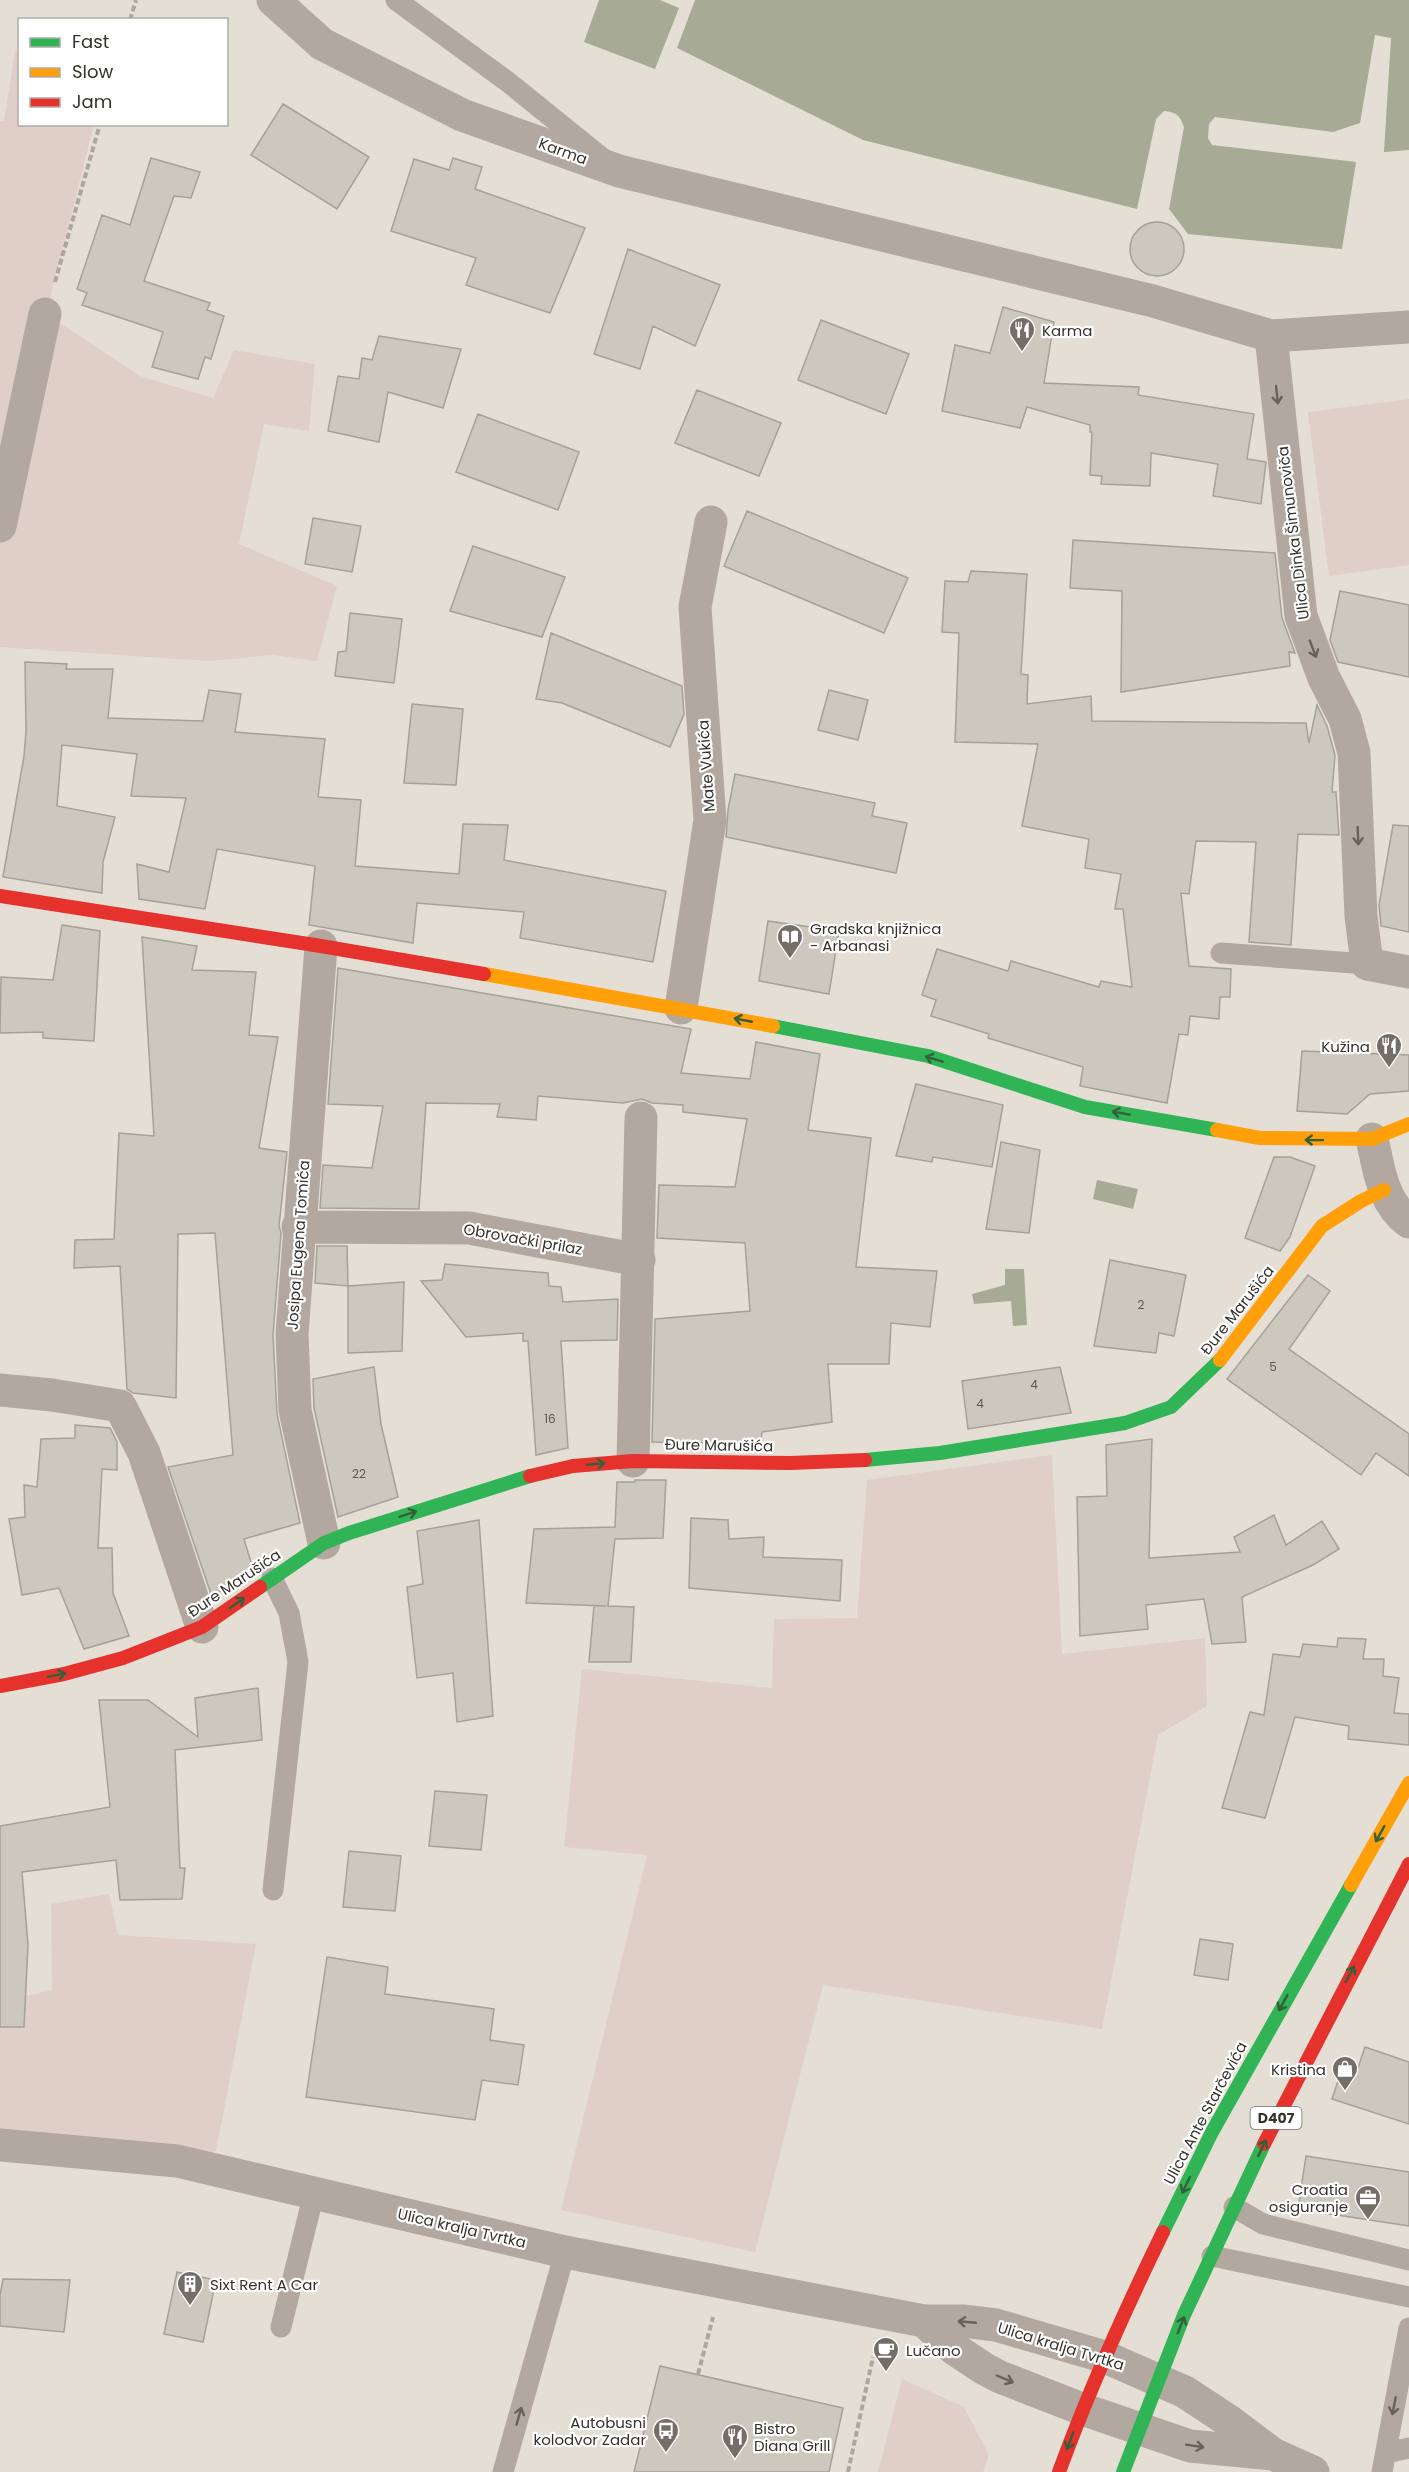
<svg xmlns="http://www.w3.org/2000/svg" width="1409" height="2472" font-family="Poppins,sans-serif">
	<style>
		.green { fill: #dfcfc7 }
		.water { fill: #a7aa94 }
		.building { fill: #ccc8be; stroke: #a5a199; stroke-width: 1.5 }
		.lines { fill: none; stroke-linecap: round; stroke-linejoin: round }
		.path { stroke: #ada69f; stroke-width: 4; stroke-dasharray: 6 3; stroke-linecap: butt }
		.lane { stroke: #b2a8a0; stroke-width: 21 }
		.street { stroke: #b2a8a0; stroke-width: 33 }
		.fast { stroke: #30b455; stroke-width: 14 }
		.slow { stroke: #ff9f0a; stroke-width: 14 }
		.jam { stroke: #e5322d; stroke-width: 14 }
		.oneway { stroke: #686159 }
		.oneway2 { stroke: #345f39 }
		.labels { text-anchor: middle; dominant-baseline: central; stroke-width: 4.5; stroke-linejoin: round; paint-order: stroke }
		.number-label { font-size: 12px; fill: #5c574f }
		.shield { fill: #fff; stroke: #726f6a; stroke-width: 1.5 }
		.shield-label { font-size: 14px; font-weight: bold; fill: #36312a }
		.street-label { font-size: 15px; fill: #36312a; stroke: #fff }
		.poi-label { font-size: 15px; fill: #36312a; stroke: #fff; text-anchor: start }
	</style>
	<rect width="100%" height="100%" fill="#e5ded4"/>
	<!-- green -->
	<path class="green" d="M15 51 19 52 20 124 94 125 46 314 140 376 213 398 234 350 315 364 309 431 264 424 239 544 337 586 317 661 273 655 209 661 0 647V121H4Z
		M1409 399V565L1329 576 1308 412Z
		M1052 1455 1062 1654 1205 1638 1207 1706 1158 1735 1102 2029 823 1985 755 2252 561 2210 647 1855 564 1847 582 1669 772 1688 774 1619 857 1618 867 1480Z
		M109 1894 118 1935 256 1944 216 2151 177 2161 0 2145V2002L52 1990 51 1904Z
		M902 2379 964 2407 989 2455 983 2472H878Z"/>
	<!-- water -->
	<path class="water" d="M599 0H660L679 8 655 69 584 42Z
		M695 0H1409V150L1384 152 1391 38 1375 35 1360 123 1333 132 1215 117 1209 124 1208 138 1212 145 1356 162 1342 249 1188 234 1169 209 1184 127C1180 116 1177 112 1164 111L1156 119 1137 209 863 140 677 48Z
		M1097 1180 1138 1189 1133 1209 1093 1199Z
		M1005 1269H1024L1027 1325 1013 1326 1011 1301 974 1304 972 1294 1005 1285Z"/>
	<!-- building -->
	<path class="building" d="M283 104 369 157 337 209 251 155Z
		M151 158 200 172 191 198 174 196 144 281 210 303 207 310 224 316 211 359 205 357 198 379 152 367 163 332 82 305 87 293 77 289 102 215 130 225Z
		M453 158 482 167 475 189 585 228 550 313 466 285 476 258 391 231 414 159 449 170Z
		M1130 249a27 27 0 1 1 54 0a27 27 0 1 1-54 0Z
		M628 249 720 285 695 346 653 326 640 369 594 354Z
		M1003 307 1054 322 1044 383 1139 387 1138 395 1254 414 1247 459 1266 462 1261 504 1213 496 1218 464 1151 453 1150 486 1101 484 1102 476 1090 475 1092 432H1090V425L1027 407 1020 428 942 411 955 345 990 353Z
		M821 320 909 354 886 414 798 380Z
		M379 336 461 349 443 408 388 392 379 442 328 431 338 376 359 379 362 358 372 360Z
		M697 390 781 423 759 476 675 443Z
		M478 414 579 452 558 510 456 472Z
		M747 511 908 578 884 633 724 566Z
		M313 518 361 526 352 572 305 564Z
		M1073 540 1275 553 1282 618 1295 653 1289 652 1290 666 1121 692 1122 591 1070 588Z
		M473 546 565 577 542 637 450 611Z
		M971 571 1027 574 1021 674 1028 675 1027 704 1091 696 1092 721 1306 723 1309 743 1317 705 1327 726 1335 755 1332 792H1336L1339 835 1298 834 1291 945 1249 942 1256 842 1196 841 1189 894 1181 893 1189 966 1231 969 1230 997H1220L1219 1019 1190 1016 1188 1035 1179 1034 1167 1103 1080 1086 1083 1067 988 1038 989 1034 931 1016 936 1000 922 995 937 949 1008 971 1011 961 1099 987 1101 981 1132 987 1123 909H1115L1121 874 1085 868 1089 839 1022 826 1038 744 955 742 959 633 942 632 945 581 968 582Z
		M1340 591 1409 605V677L1338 662 1330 640Z
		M350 613 402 619 394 683 335 676 338 652 346 651Z
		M551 633 682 686 684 714 670 747 562 703 536 699Z
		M25 662 67 664 66 669H113L108 718 203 721 209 690 241 694 235 732 325 739 318 797 361 800 355 866 459 874 463 824 508 825 504 860 666 891 653 962 520 938 524 912 417 903 413 943 309 925 315 866 217 849 205 909 139 899 137 864 169 872 186 798 131 796 137 754 62 745 57 806 115 817 103 862 102 893 3 877 24 756 26 731Z
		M829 690 868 700 858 740 818 730Z
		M412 704 463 709 456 785 404 783Z
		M735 774 875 803 872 816 907 823 896 873 726 837 728 810Z
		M1393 825 1409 826V932L1381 926 1379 905Z
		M768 921 839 931 829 994 759 981Z
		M62 925 100 931 94 1041 43 1038V1032L0 1033 1 977 53 980Z
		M142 937 197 946 192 970 256 972 249 1035 278 1037 259 1148 287 1152 279 1226 281 1233 273 1335 277 1414 300 1523 244 1539 253 1569 212 1597 168 1467 233 1455 215 1233 178 1234 176 1398 133 1393 127 1389 120 1266 74 1268 75 1240 114 1239 119 1133 154 1136Z
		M338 968 691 1029 681 1073 750 1079 756 1042 820 1054 808 1130 871 1138 856 1267 937 1271 930 1327 891 1323 889 1364H828L832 1422 762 1432 761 1441 724 1443 652 1442 655 1319 750 1311 745 1243 657 1238 659 1185 735 1187 747 1119 683 1112V1105L652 1103 642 1099 623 1103 538 1096 536 1120 497 1117 500 1104 426 1103 419 1209 320 1208 323 1165 372 1168 383 1106 328 1104Z
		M1302 1051 1409 1055V1091L1370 1094 1347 1114 1297 1111Z
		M916 1084 1003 1105 992 1167 933 1157 932 1162 896 1156Z
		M1001 1142 1040 1150 1029 1233 986 1229Z
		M1274 1157H1290L1315 1166 1290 1237 1280 1251 1245 1238Z
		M317 1246H347L348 1286 315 1283Z
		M1110 1260 1186 1275 1174 1336 1159 1333 1156 1353 1094 1346Z
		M445 1264 548 1273 549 1286 561 1287 563 1302 618 1299 617 1340 561 1341 568 1448 536 1455 528 1341H523V1333L466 1337 421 1281 442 1280Z
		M1308 1275 1330 1291 1289 1349 1409 1434V1476L1376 1453 1361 1475 1227 1379Z
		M404 1282 402 1351 348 1353V1286Z
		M374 1367 381 1424 398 1497 338 1517 314 1408 313 1379Z
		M1060 1367 1071 1413 968 1429 962 1381Z
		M75 1425 110 1428 117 1442V1470L102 1469 98 1548H112L113 1593 129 1636 84 1649 59 1588 22 1595 9 1519 25 1517 24 1485 37 1487 41 1439 75 1438Z
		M1152 1439 1149 1558 1240 1552 1234 1537 1274 1515 1286 1545 1322 1521 1339 1549 1313 1565 1242 1597 1246 1642 1212 1644 1204 1599 1146 1605 1148 1629 1080 1636 1077 1497 1107 1496 1106 1445Z
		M635 1480H666L663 1538 615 1539 608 1606 634 1607 631 1662H589L594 1606H606L526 1603 534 1529 615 1527 617 1482H635Z
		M691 1518 728 1520 729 1539 764 1537 763 1557 842 1560 840 1601 689 1588Z
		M479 1520 493 1716 457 1722 453 1673 417 1678 407 1587 423 1584 417 1531Z
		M1338 1638 1366 1639 1363 1659H1384L1383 1676 1399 1678 1394 1713 1409 1714V1745L1348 1739 1349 1726 1295 1717 1265 1818 1222 1808 1250 1712 1264 1715 1273 1654 1300 1657 1303 1644 1337 1647Z
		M258 1688 262 1740 175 1750 180 1868H185L182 1899 120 1900 116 1860 22 1872 28 1945 24 2027H0V1826L110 1807 99 1700H148L198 1737 195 1698Z
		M435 1791 487 1795 481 1850 429 1846Z
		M349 1851 401 1856 395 1911 343 1907Z
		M1200 1939 1233 1944 1228 1980 1194 1975Z
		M327 1957 388 1967 385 1994 494 2009 490 2040 524 2045 518 2085 482 2080 475 2120 306 2097Z
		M1365 2047 1409 2062V2124L1332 2099 1344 2063 1358 2068Z
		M1306 2156 1409 2172V2226L1298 2209Z
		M177 2272 216 2280 203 2342 164 2334Z
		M3 2279 70 2280 64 2332 0 2326V2295Z
		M660 2366 843 2408 829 2472H634Z"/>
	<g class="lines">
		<!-- path -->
		<path class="path" d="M130 20 136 0
			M55 282 100 124
			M698 2374 713 2317
			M848 2472 873 2357"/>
		<!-- lane -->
		<path class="lane" d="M396 0 508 82 602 158
			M1221 953 1367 964
			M272 1578 289 1613 298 1662 273 1890
			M1234 2207 1263 2224 1409 2260
			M1212 2256 1409 2297
			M281 2327 314 2193
			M1386 2453 1409 2448
			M503 2472 565 2252
			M1382 2472 1409 2328"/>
		<!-- street -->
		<path class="street" d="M273 0 322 44 462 115 619 171 1153 301 1271 336 1409 327
			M1271 336 1301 616 1324 678 1345 719 1354 753 1361 916 1367 964 1409 972
			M0 526 45 314
			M321 946 292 1334 295 1410 324 1543
			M681 1008 710 820 695 607 711 522
			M1372 1139C1379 1169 1382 1202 1409 1222
			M298 1227 469 1228 639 1260
			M0 1390 52 1395 120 1406 144 1453 202 1627
			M633 1461 641 1118
			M0 2145 177 2161 565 2252 924 2321H963L996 2325 1105 2357 1185 2392 1229 2421 1273 2454 1313 2472
			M924 2321 953 2348 983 2368 1000 2377 1082 2409 1190 2446 1273 2454"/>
		<!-- fast -->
		<path class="fast" d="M773 1026 928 1056 1085 1107 1217 1130
			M865 1460 940 1453 1125 1423 1171 1407 1220 1360
			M260 1587 324 1543 349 1533 530 1476
			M1163 2232 1212 2132 1351 1885
			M1123 2472 1184 2315 1264 2144"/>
		<!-- slow -->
		<path class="slow" d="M484 974 773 1026
			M1217 1130 1260 1138 1372 1139 1409 1124
			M1220 1360 1322 1226 1361 1201 1384 1190
			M1351 1885 1409 1783"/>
		<!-- jam -->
		<path class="jam" d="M0 896 321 946 484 974
			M530 1476 573 1466 633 1461 791 1463 865 1460
			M0 1686 64 1674 123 1658 202 1627 260 1587
			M1264 2144 1409 1864
			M1059 2472C1089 2390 1125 2310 1163 2232"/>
	</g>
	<!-- one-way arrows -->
	<defs><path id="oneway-shaft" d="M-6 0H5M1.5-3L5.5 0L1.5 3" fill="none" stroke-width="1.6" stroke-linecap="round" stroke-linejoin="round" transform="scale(1.5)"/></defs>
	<g class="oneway">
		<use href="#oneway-shaft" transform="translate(1277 395) rotate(84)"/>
		<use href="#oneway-shaft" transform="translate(1313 649) rotate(69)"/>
		<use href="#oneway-shaft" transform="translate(1358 836) rotate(88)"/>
		<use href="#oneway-shaft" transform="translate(967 2322) rotate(-175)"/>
		<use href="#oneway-shaft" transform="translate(1005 2379) rotate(23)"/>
		<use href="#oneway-shaft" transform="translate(1394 2406) rotate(101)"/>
		<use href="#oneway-shaft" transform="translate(519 2416) rotate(-74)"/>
		<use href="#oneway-shaft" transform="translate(1195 2446) rotate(9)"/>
	</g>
	<g class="oneway2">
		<use href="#oneway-shaft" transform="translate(743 1020) rotate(-169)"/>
		<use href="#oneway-shaft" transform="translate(934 1059) rotate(-163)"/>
		<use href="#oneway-shaft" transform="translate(1121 1113) rotate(-170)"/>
		<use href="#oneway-shaft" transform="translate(1314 1140) rotate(-179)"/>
		<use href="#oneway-shaft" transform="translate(596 1464) rotate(-5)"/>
		<use href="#oneway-shaft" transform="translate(408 1514) rotate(-18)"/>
		<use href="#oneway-shaft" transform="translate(237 1603) rotate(-35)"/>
		<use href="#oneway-shaft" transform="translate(57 1675) rotate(-11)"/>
		<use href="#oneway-shaft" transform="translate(1380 1834) rotate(119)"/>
		<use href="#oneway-shaft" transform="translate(1350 1974) rotate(-62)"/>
		<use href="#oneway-shaft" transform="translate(1283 2003) rotate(119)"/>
		<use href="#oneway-shaft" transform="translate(1262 2148) rotate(-65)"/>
		<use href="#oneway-shaft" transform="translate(1186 2185) rotate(116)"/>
		<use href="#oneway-shaft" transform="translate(1181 2325) rotate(-68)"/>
		<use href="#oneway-shaft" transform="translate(1070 2441) rotate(110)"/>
	</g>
	<!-- icons -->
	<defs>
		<symbol id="restaurant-pin" viewBox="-11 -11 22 30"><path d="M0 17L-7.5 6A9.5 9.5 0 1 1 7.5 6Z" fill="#736e66" stroke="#fff"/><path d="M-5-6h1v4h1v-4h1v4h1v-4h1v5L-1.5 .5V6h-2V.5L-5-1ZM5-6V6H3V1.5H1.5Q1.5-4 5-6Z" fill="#fff"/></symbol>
		<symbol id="library-pin" viewBox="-11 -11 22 30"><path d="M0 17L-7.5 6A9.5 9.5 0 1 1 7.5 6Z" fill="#736e66" stroke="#fff"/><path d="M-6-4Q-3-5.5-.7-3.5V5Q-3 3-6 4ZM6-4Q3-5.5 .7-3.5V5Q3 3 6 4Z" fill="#fff"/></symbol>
		<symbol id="shop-pin" viewBox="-11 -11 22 30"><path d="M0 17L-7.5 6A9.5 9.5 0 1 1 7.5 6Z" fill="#736e66" stroke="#fff"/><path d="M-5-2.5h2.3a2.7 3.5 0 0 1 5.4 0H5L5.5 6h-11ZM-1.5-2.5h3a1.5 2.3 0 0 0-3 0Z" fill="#fff"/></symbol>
		<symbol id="office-pin" viewBox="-11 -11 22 30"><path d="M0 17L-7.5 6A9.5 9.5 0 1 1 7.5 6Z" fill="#736e66" stroke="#fff"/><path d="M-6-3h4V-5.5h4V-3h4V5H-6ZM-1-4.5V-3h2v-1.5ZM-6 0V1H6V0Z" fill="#fff"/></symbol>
		<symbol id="building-pin" viewBox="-11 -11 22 30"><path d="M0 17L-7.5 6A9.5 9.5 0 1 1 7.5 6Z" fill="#736e66" stroke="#fff"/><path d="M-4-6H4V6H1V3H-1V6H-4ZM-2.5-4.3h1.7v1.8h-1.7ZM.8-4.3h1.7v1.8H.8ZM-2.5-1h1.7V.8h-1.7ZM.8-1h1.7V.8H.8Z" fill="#fff"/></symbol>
		<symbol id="cafe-pin" viewBox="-11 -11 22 30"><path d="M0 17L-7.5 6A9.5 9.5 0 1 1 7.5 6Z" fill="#736e66" stroke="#fff"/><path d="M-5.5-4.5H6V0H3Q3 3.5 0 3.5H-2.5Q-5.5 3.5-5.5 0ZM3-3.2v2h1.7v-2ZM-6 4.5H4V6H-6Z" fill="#fff"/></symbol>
		<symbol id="bus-pin" viewBox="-11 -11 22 30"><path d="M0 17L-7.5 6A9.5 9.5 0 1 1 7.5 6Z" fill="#736e66" stroke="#fff"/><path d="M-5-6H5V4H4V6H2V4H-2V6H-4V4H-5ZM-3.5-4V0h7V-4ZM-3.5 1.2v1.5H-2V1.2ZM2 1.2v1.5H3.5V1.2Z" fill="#fff"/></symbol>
	</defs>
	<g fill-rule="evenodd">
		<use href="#restaurant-pin" x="1007" y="315" width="30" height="40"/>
		<use href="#library-pin" x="775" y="922" width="30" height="40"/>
		<use href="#restaurant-pin" x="1374" y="1031" width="30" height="40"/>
		<use href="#shop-pin" x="1330" y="2054" width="30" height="40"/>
		<use href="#office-pin" x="1353" y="2183" width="30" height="40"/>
		<use href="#building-pin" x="175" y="2269" width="30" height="40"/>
		<use href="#cafe-pin" x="871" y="2335" width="30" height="40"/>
		<use href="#bus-pin" x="651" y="2416" width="30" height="40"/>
		<use href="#restaurant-pin" x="720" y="2422" width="30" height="40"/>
	</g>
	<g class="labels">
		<!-- number labels -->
		<g class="number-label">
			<text x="1141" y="1304">2</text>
			<text x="1273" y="1366">5</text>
			<text x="1034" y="1384">4</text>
			<text x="980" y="1403">4</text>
			<text x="550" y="1418">16</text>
			<text x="359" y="1473">22</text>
		</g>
		<!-- shield labels -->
		<rect class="shield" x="1250.5" y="2107" width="51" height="22" rx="4.5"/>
		<g class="shield-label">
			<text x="1276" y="2118">D407</text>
		</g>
		<!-- street labels -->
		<g class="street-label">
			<text transform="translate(563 151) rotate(20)">Karma</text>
			<text transform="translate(1293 533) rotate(-97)">Ulica Dinka Šimunoviča</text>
			<text transform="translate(706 766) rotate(-94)">Mate Vukića</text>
			<text transform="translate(523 1239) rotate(10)">Obrovački prilaz</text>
			<text transform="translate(298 1245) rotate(-86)">Josipa Eugena Tomića</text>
			<text transform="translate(1237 1310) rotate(-52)">Đure Marušića</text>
			<text transform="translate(719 1445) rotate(1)">Đure Marušića</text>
			<text transform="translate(234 1583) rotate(-34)">Đure Marušića</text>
			<text transform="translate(1205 2113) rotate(-62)">Ulica Ante Starčevića</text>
			<text transform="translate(462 2228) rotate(13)">Ulica kralja Tvrtka</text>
			<text transform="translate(1061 2346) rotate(17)">Ulica kralja Tvrtka</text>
		</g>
		<!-- poi labels -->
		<g class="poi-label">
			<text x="1042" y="330">Karma</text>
			<text x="810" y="928">Gradska knjižnica<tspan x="810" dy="17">- Arbanasi</tspan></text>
			<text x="1370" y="1046" text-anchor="end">Kužina</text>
			<text x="1326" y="2069" text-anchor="end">Kristina</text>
			<text x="1348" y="2189" text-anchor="end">Croatia<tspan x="1348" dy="17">osiguranje</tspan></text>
			<text x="210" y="2284">Sixt Rent A Car</text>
			<text x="906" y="2350">Lučano</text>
			<text x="646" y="2422" text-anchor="end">Autobusni<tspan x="646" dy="17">kolodvor Zadar</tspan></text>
			<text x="754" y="2428">Bistro<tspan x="754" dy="17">Diana Grill</tspan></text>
		</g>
	</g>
	<!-- legend -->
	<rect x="18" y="18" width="210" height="108" fill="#ffffff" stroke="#afadaa" stroke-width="1.5"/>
	<rect x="30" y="38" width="30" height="9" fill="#30b455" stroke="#afadaa" stroke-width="1.5"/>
	<text x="72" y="48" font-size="18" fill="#36312a">Fast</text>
	<rect x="30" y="68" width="30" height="9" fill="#ff9f0a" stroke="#afadaa" stroke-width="1.5"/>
	<text x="72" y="78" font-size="18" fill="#36312a">Slow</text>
	<rect x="30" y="98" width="30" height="9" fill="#e5322d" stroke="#afadaa" stroke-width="1.5"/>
	<text x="72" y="108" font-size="18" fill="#36312a">Jam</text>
</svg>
